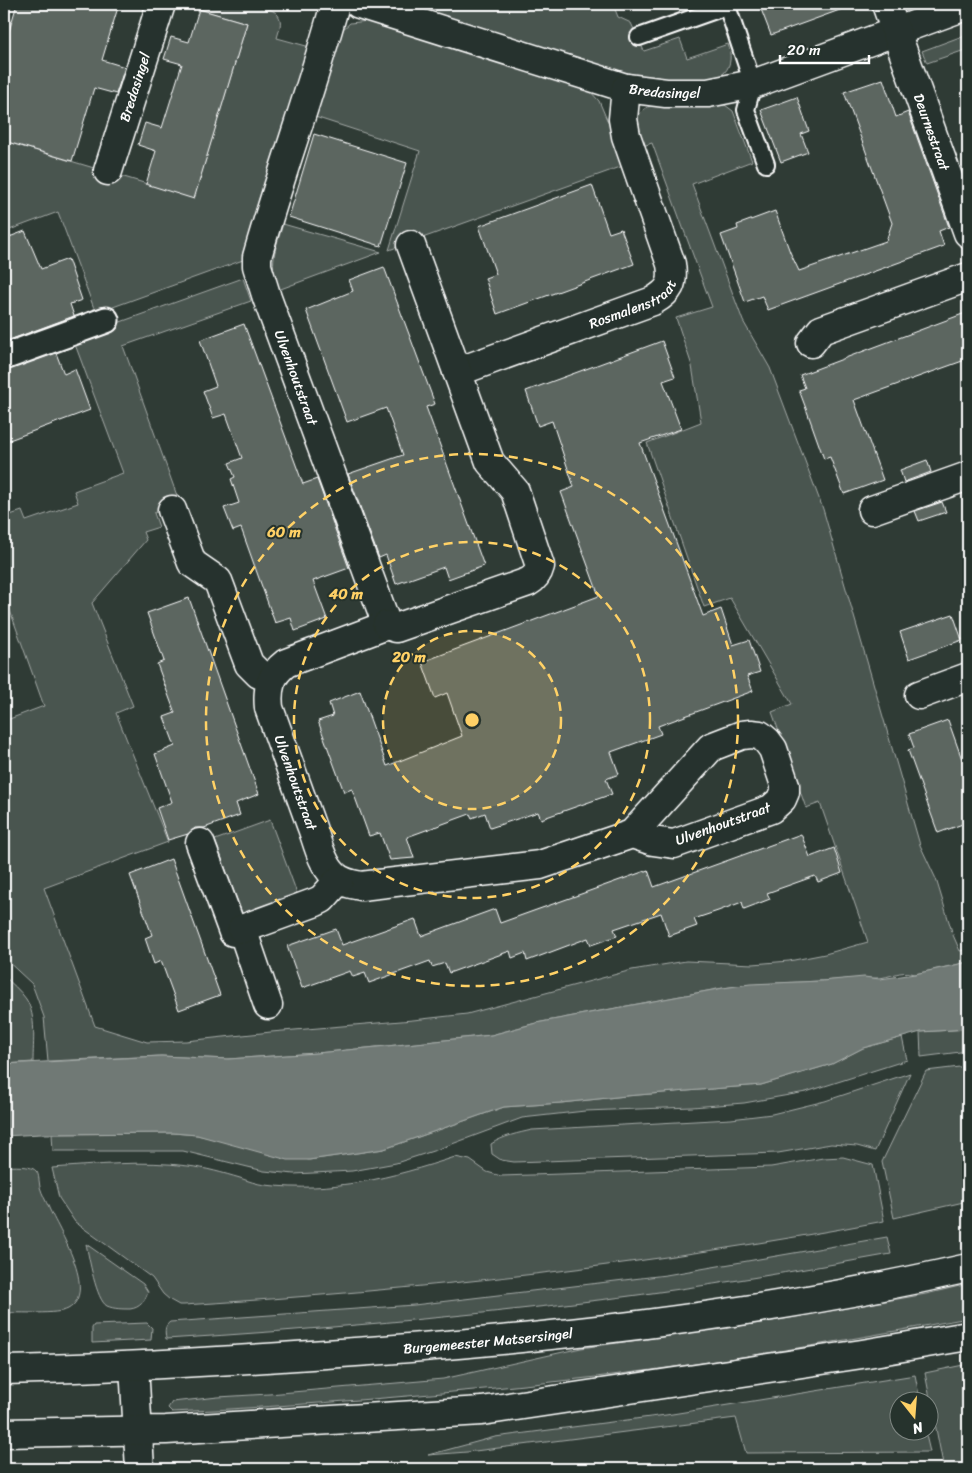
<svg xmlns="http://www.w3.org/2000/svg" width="972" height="1473" font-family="Sriracha,sans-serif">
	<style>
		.green { fill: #4a544f; stroke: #a4aaa7 }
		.water { fill: #707975; stroke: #a9afac }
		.building { fill: #5b6661; stroke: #fff }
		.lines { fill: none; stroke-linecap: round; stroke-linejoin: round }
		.service-casing { stroke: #fff; stroke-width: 20 }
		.pedestrian-casing { stroke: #fff; stroke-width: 29 }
		.minor-casing { stroke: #fff; stroke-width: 31 }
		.primary-casing { stroke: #fff; stroke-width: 31 }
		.service { stroke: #26332d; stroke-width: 16 }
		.pedestrian { stroke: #26332d; stroke-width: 25 }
		.minor { stroke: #26332d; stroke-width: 28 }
		.primary { stroke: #26332d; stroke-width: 28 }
		.ring { fill: none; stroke: #ffd166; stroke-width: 2.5; stroke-dasharray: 9 6 }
		.labels { text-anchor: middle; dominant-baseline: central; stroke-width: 4; stroke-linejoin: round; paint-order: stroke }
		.street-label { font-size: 14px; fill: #fff; stroke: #26332d }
		.centre { fill: #ffd166; stroke: #26332d; stroke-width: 2.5 }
		.ring-label { font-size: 15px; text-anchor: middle; font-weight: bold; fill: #ffd166; stroke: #26332d; stroke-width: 4; stroke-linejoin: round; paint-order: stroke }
	</style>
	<rect width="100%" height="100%" fill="#2f3b35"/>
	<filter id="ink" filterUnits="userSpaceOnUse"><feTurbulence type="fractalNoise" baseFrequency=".02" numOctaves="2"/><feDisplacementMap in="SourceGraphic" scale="10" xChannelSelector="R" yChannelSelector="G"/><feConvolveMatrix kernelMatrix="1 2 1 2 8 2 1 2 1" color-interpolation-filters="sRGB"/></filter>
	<g filter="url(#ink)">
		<!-- green -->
		<path class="green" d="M181 4C200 4 268 0 278 15 283 22 279 30 277 38L310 47 251 242 243 260 113 307 105 316 98 319 58 212 4 232V141L194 198 247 23Z
			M396 4H613L618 17 631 23 644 51 680 39 687 58 728 44C731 54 732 65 724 73 709 88 642 77 623 73Z
			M368 21 589 90 599 101 602 108 626 165 389 250 420 151 315 117 342 30 350 23Z
			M968 34V49L927 63 922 51Z
			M653 105H725L733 111 752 161 692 184 743 321 770 368 823 509 920 845 936 879 953 935 960 951 968 949V962L915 974C899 969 891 978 877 978 858 978 839 980 819 981 787 983 755 983 723 988L536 1023 491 1035 426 1042 317 1053 228 1059 161 1056 48 1061 44 1017 32 984 4 958V721L44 706 4 594V517L22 511 26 521 78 503 74 491 123 473 73 339 243 278 251 301 123 346 180 504 154 513 159 527 143 532 146 540 92 603 133 706 116 713 168 842 44 888 95 1026 147 1042 186 1041 271 1032 413 1020 467 1014 632 970 686 961 753 964 789 961 825 954 868 942 820 803 806 808 772 712 792 704 730 598 704 607 647 443 701 422 692 366 676 318 712 307 652 143 643 146C638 129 630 112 653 105Z
			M283 224 381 252 278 290C269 262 275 250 283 224Z
			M270 820 298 896 243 916 215 840Z
			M4 976C11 983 20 990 26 999 37 1016 33 1043 33 1062L4 1064Z
			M968 1029V1051L921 1057 920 1032Z
			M902 1037 907 1060 806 1092 744 1103 692 1107 585 1111 522 1118 436 1150 396 1163 352 1171 294 1174 264 1171 183 1151H53L52 1134 173 1133 197 1135 309 1160 384 1149 504 1107 561 1103 626 1096 761 1085 832 1064 863 1048Z
			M968 1066V1201L894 1218 882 1162 926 1071Z
			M910 1073 875 1151 857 1146 831 1144 778 1153 514 1162 501 1160 492 1154 491 1144C503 1136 519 1133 532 1130L731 1119 772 1114 825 1101Z
			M455 1157 470 1160 487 1172 501 1176 771 1167 823 1158 843 1157 873 1165 884 1221C653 1265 419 1290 184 1305H179L170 1300 163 1294 152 1278 75 1222 59 1198 52 1168C97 1165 143 1160 188 1166 206 1168 223 1173 240 1178 248 1181 257 1184 265 1185 333 1193 391 1178 455 1157Z
			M4 1166C12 1167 32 1164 37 1172 39 1175 39 1182 40 1187 42 1194 46 1201 49 1208 58 1229 99 1292 68 1309 57 1315 19 1312 4 1313Z
			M887 1237 891 1254C796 1271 702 1287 607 1299 460 1317 313 1330 166 1339 165 1332 164 1326 170 1322L414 1305 599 1283 666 1275Z
			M86 1244 143 1284 148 1292C145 1301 140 1308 130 1309 122 1309 114 1309 107 1306 96 1300 89 1257 86 1244Z
			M968 1284V1318C863 1337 758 1356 652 1370 507 1389 361 1401 215 1410L172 1412 168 1408 172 1402 218 1397 269 1394 443 1379 581 1348 761 1323 926 1294Z
			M147 1323 152 1328 151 1340 92 1343V1328L94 1325Z
			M968 1364V1469H944L925 1373Z
			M915 1375 920 1400H900V1430L925 1431 930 1452 746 1453 736 1418 467 1452 428 1455 495 1437 666 1415Z"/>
		<!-- water -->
		<path class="water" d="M968 962V1029L921 1032 863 1048 832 1064 761 1085 626 1096 561 1103 504 1107 384 1149 309 1160H288L197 1135 173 1133 41 1134 4 1136V1064L161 1056 228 1059 317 1053 426 1042 491 1035 536 1023 723 988 750 984 821 981 864 977 880 979 915 974Z"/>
		<!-- building -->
		<path class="building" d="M17 4H119L102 60 125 67 116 94 94 88 72 161 4 141V30L9 31Z
			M759 4H847L848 7 771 35Z
			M199 9 247 23 194 199 146 184 156 151 138 145 145 123 162 128 182 64 164 59 171 37 189 42Z
			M883 79 896 117 908 112 949 227 939 231 944 246 768 310 762 296 745 302 721 235 738 229 737 225 775 211 790 252 799 271 886 241 892 223 844 92Z
			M797 97 809 131 801 134 808 152 781 162 761 110Z
			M314 134 407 163 381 246 289 217Z
			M592 185 609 233 621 229 634 264 497 314 485 278 496 274 479 226Z
			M25 231 41 269 68 259 82 300 70 304 74 316 4 342V239Z
			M384 267 435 404 426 407 484 566 448 579 444 567 396 584 386 555 379 558 348 474 403 455 386 408 347 422 306 310 353 291 349 280Z
			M968 312V359L854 400 883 480 844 494 830 457 824 459 808 414 799 390 805 388 800 375Z
			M244 324 303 484 317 479 349 568 313 581 327 619 295 631 291 618 275 623 241 528 233 531 224 508 239 503 231 479 235 477 229 463 242 458 226 414 213 418 203 391 216 386 200 340Z
			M662 341 675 377 663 381 681 429 640 443 703 616 721 609 733 645 749 640 760 672 747 676 753 691 658 726 661 734 611 752 619 774 606 779 612 794 541 819 538 812 490 828 485 813 472 818 470 814 407 837 414 858 390 860 380 833 369 836 352 789 344 792 318 721 333 716 329 703 360 691 387 766 462 736 447 693 435 698 422 662 599 596 561 492 574 487 552 421 538 426 526 391Z
			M56 353 64 374 75 369 90 410 4 442V371Z
			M927 460 931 472 904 482 900 470Z
			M942 502 946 512 919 521 915 511Z
			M189 598 259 794 236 803 240 815 204 828H195L188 834 168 840 157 808 172 802 155 754 175 746 164 717 175 713 157 664 164 661 147 613Z
			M953 614 962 640 909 659 900 632Z
			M948 720 968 776V822L938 833 908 750 914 748 909 734Z
			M801 834 810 857 834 848 842 873 818 882 815 876 767 893 770 899 744 909 742 902 718 911 694 919 697 926 669 936 661 913 614 929 617 936 591 945 588 938 527 961 525 953 512 958 510 951 449 973 445 963 432 967 430 961 369 983 365 973 353 977 350 971 302 988 287 946 336 929 342 945 415 919 421 936 495 909 500 923 648 870 654 887Z
			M171 859 220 995 179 1010 161 961 154 964 145 938 152 935 130 875Z"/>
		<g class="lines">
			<defs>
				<path id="service" d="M639 37 727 6 753 84 746 110 766 164"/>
				<path id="pedestrian" d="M4 357 106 320"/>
				<g id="minor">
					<path id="s1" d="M335 4C312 89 281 172 257 257V266L267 298 387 625"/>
					<path id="s2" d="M359 4 626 88 666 93H708L753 84 968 5"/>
					<path id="s3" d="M886 4 968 233"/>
					<path id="s4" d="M108 171 161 4"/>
					<path d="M811 343 821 330 968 277"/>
					<path id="s5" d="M457 372 653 301C670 291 674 284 671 264L626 136 623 119 626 88"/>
					<path d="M172 510 192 563 218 581 249 664 259 674 272 679"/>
					<path d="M872 510 968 476"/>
					<path id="s6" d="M387 625 286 663C270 675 267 689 269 708 283 747 297 786 311 825 317 840 321 862 333 874 340 882 350 884 361 886L540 865 632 834 711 747 742 735 751 734 760 735 767 741 773 749 785 785V792L782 799 771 809 674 844 653 841 632 834"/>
					<path d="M387 625 396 628 528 582C535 578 538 574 540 566L515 491 490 462 411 245"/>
					<path d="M919 695 968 677"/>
					<path d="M200 843 233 932 242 929 268 1005"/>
					<path d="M242 929 316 902 322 899 339 880"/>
					<path d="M134 1366 140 1469"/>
				</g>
				<g id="primary">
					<path id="s7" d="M4 1370C106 1368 208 1362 311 1355 530 1341 754 1317 968 1268"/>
					<path d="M4 1433 166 1430 482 1411 862 1354 968 1336"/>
				</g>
			</defs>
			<!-- service casing -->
			<use href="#service" class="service-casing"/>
			<!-- pedestrian casing -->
			<use href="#pedestrian" class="pedestrian-casing"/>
			<!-- minor casing -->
			<use href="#minor" class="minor-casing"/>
			<!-- primary casing -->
			<use href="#primary" class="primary-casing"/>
			<!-- service -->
			<use href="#service" class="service"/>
			<!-- pedestrian -->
			<use href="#pedestrian" class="pedestrian"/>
			<!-- minor -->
			<use href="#minor" class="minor"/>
			<!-- primary -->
			<use href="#primary" class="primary"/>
		</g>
	</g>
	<!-- distance rings -->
	<circle cx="472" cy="720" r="89" fill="#ffd166" fill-opacity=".12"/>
	<g class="ring">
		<circle cx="472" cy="720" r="89"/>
		<circle cx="472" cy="720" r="178"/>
		<circle cx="472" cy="720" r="266"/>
	</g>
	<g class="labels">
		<!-- street labels -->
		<g class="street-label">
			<text stroke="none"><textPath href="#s4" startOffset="88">Bredasingel</textPath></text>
			<text stroke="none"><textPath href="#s2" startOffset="319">Bredasingel</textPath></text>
			<text stroke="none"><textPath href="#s3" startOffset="136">Deurnestraat</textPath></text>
			<text stroke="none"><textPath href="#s5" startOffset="189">Rosmalenstraat</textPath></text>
			<text stroke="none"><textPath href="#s1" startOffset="392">Ulvenhoutstraat</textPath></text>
			<text stroke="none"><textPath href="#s6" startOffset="238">Ulvenhoutstraat</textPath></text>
			<text transform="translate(723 824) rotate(-20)">Ulvenhoutstraat</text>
			<text stroke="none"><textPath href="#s7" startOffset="485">Burgemeester Matsersingel</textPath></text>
		</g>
	</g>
	<circle cx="472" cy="720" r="8" class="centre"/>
	<g class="ring-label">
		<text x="284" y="537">60 m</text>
		<text x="346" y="599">40 m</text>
		<text x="409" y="662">20 m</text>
	</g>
	<!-- margin -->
	<rect width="972" height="1473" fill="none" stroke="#26332d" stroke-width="20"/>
	<rect x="10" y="10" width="952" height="1453" fill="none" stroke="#fff" stroke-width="2" filter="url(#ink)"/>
	<!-- north arrow -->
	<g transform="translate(914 1416) rotate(163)"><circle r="24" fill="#26332d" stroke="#7d8581"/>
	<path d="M0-4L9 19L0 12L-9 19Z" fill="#ffd166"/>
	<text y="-8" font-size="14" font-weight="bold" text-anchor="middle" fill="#ffffff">N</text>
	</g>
	<!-- scale -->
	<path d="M780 55v8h89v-8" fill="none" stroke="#ffffff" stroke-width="2.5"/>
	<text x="787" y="55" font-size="15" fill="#ffffff" stroke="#26332d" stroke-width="4" paint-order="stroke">20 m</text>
</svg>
